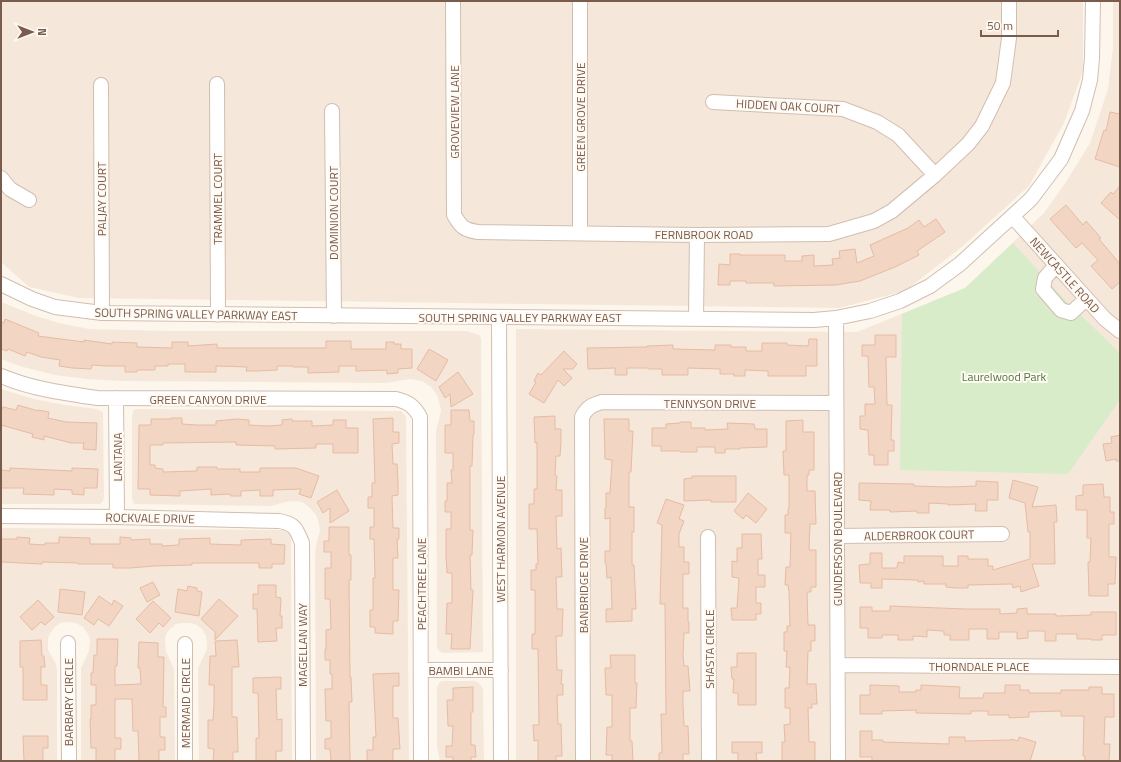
<svg xmlns="http://www.w3.org/2000/svg" width="1121" height="762" font-family="'Titillium Web',sans-serif">
	<style>
		.residential { fill: #f5e8da }
		.green { fill: #d8ecc9 }
		.building { fill: #f3d5c3; stroke: #e6bba3 }
		.lines { fill: none; stroke-linecap: round; stroke-linejoin: round }
		.minor-casing { stroke: #d1beb0; stroke-width: 16 }
		.minor { stroke: #fff; stroke-width: 14 }
		.labels { text-anchor: middle; dominant-baseline: central; stroke-width: 4; stroke-linejoin: round; paint-order: stroke }
		.street-label { font-size: 12px; fill: #7a5c4d; stroke: #fffaf3 }
		.park-label { font-size: 12px; fill: #537a41; stroke: #fffaf3 }
	</style>
	<rect width="100%" height="100%" fill="#fdf6ec"/>
	<!-- residential -->
	<path class="residential" d="M1 1H1083V71L1064 123 1029 186 963 246 905 291 839 308 79 298 29 287 1 262Z
		M1113 1H1120V761H516V329L857 332 965 288 1044 213 1066 182 1090 143 1108 89 1113 47Z
		M1 302 36 316 59 323 89 329 169 331H467L479 335 481 338 483 652 444 653 440 652 437 648 436 431 441 411 440 405 437 395 431 387 422 381 410 379 385 383 122 381 87 379 55 375 23 367 1 359Z
		M1 389 34 399 65 405 96 409 103 412 104 496 103 501 100 504H1Z
		M137 409 397 411H401L406 416 409 761H316L315 558 316 545 320 531 319 524 316 515 309 507 302 502 293 501 285 502 271 506 134 504 132 499V415L134 410Z
		M1 528 282 530 288 532 291 537 292 761H199L198 668 207 649V644L206 636 202 629 197 625 190 623H182L176 624 170 629 166 634 165 640 166 651 174 669 175 761H81V668L89 651 90 640 88 634 83 627 76 623 67 622 60 623 55 627 50 633 48 638V650L56 664 57 670V761H1Z
		M444 681H475L479 683 482 687 483 690 484 761H440L437 746V687L440 682Z"/>
	<!-- green -->
	<path class="green" d="M1013 243 1066 301 1120 353V400L1068 474 900 470 902 314 965 288Z"/>
	<!-- building -->
	<path class="building" d="M1110 112 1120 114V167L1095 159 1104 130 1106 131Z
		M1120 186V220L1101 203 1111 192 1113 194Z
		M1066 205 1083 225 1086 221 1101 238 1099 239 1120 264V282L1112 289 1091 266 1098 260 1082 243 1076 248 1050 219Z
		M936 219 945 232 917 251 919 255 895 267 860 281 836 285 774 286V283H746V281H730V285H718L719 264 730 265V254H740V255H785V261H802V256L814 255V266L833 265 832 259 840 258 839 251 855 249 857 263 874 256 870 245 908 228 919 220 924 227Z
		M5 319 39 333 38 336 84 342V340L112 344V342L137 343V347L172 348V342H188V346L217 344V348H326V341H351V349H386V342H394V344H401V349H412V368L398 369V373L387 374V370L356 371V366H339V372L308 373V367H293V366H277V370L258 371H246L247 367 216 366V372H185V364H168V366H155V370H137V372H125V366H105L92 365 91 369 72 368 59 366 60 360 41 357 27 352 25 356 8 349 7 351 1 349V322L4 323Z
		M875 335H896V357H886L887 405H892L891 440H894V451H888V465H874V455H869L868 430 860 429V416H865V404H875L874 387H869L868 356H862V345H875Z
		M809 339H817V366H806V376H768V371L745 370V376H734V374H720V369L688 368V375H662V369H648V368H627V375H615V368L588 369 587 348 647 347V346L673 345V349L715 350V345H731V347H746V351H762V343H787V345L808 346Z
		M429 349 448 360 436 381 417 369Z
		M564 351 577 364 573 369H563L572 378 564 386 558 380 544 403 529 394 536 382 534 381 538 373 541 375Z
		M458 372 473 394 451 407 450 394 445 398 439 387Z
		M18 405 38 411V410L49 412 48 418 66 422 97 423 96 450 83 449 84 443H71L44 436V440L32 437 33 434 1 425V412L3 407 16 410Z
		M451 410H469L470 421H474V435H473L472 466H470V530H473L472 555H470L471 590H473L470 649H451L452 634H446L447 603H452V573H447L446 555V529H451V512H445V501H447V483H452L451 470H453V453H445V425H451Z
		M555 416V429H561V442L560 456H556L555 475 557 476 556 490H562V516H556L557 549 561 548 562 577H556L557 609H563L562 636H556L557 670H562L561 684H563V695H557L558 724H561L562 756H556V761H538V740L534 741 533 725H539L538 649H532V634H535V590H531V570H536V564H538L537 529H529V504H534V489H537V442L535 443 534 417Z
		M171 418H182V424L196 425H216V421L237 419 249 420V425L267 426 282 425V420L292 419V421H312V426L333 425V420H346V428H358V453H333V444H316V448L275 449V446L236 445V442L163 443V445H150V465H155V468L163 469V472L197 471V467H217V469H240V472H260V468H296L319 476 311 498 299 494 301 489 273 490V496H260V490L241 491V496H231L230 494 211 495V489L180 491V496L150 495V489H138L139 425H151V419H171Z
		M393 418V432H399V443L392 444 393 464H397L398 482V495L392 496 393 528H399V539H397L398 558H393V590H399L398 621H393V634L375 633V627H370V610H373V578H375L374 539H370V527H374V508H368V497H372V483H375L373 419Z
		M604 419H629V431H633L631 472H629V507H634V532H632V565H634L636 609H632V621L606 622V609H612L611 577 607 578 606 563H605V551H610V518L605 519V508H606V493H610L612 460 605 459Z
		M803 420V432H814V470H809V475H807V491H815L816 524H810L809 550H816V587H811V592H807L808 625H815V641H811V651H808L807 684H816L817 704H812V708H808L809 742H815V761H782V742H785L784 725 790 724V708H785V688H789L790 667H786L787 651H784V632H787V626H790L789 592 788 585H785L786 567H790L791 533H785V515H788V509H789V475H784L783 451H786V421Z
		M680 422H691V428H705V430L728 429 727 423 754 424 755 429H767V447L740 448V449H725V453H715V447H697V452H680V451H661V446H652V428H666V424L680 423Z
		M1120 435V461H1116V459L1106 461 1103 444 1112 443 1111 437Z
		M10 468 72 471V468L98 469 97 488H84V495L72 494V490L54 489V495L23 494 24 488H1V470L10 471Z
		M692 476H736V502H711V500L684 501V479L692 478Z
		M1013 480 1038 487 1032 507 1056 505 1057 522H1054L1055 564H1032L1039 586 1021 592 1020 586 1013 588 1012 584 968 585V588H955L946 587V584H924V581L918 582V580L882 579V588H871V583H860L859 565 870 564V553H882V568H897L898 562 904 563V556H943V566H958V556H968V559H988V566H993V570L1030 559V532H1028L1025 503 1009 498Z
		M976 481 998 482V500H987V511H975L976 504 948 505V504L929 503V513H917V511L890 512V510H870L871 501 859 500V483L914 484V486L948 487 976 486Z
		M1103 484 1104 497H1110V512H1114V524H1109V557H1116L1115 584H1108V596H1089L1088 562H1090L1091 538H1087V510H1076V496L1083 495V485Z
		M337 490 349 511 330 523V508L323 513 317 502Z
		M748 493 767 509 756 523 746 515 743 519 734 511Z
		M666 499 684 505 679 519 684 521 679 534V547H684V562H689V574H683V608H688V622H689V633H684L683 655 684 666H688L690 691H683V705L684 726H688L689 754H683V761H659V753H662L661 714H666L665 604H660L662 525 657 523Z
		M329 527H349V555H351V580H349L350 677H351L352 702H349L350 761H331L330 749H325V739L331 738V721H326L325 689H332V674H330V660H325V649H326V630L331 629 330 599H325V568H331V552H324V541H329Z
		M742 534H761L762 559H758V575H765V587H756V603H761V614H756V620H732L731 608H737L739 578 732 577V561L737 562V548H742Z
		M17 537 30 538 29 544 45 545V543H59V537L90 538V544H120V537L131 538V540L150 539V544H162V546L179 545V539L210 538V544L241 545V540L271 539V544L285 545 284 564H272V568H259V563H192V565L154 566 130 568H113V564H78V563L42 562V564L1 562V539H17Z
		M153 582 160 595 147 602 140 588Z
		M258 585H276V597L281 598 280 616H282V628H276L277 641 258 642 257 609H253V594H258Z
		M188 586 197 588V591L202 592 199 616 175 612 178 589 187 591Z
		M60 589 85 592 82 615 58 612Z
		M99 596 112 605 114 600 123 606 109 626 98 619 94 625 84 618Z
		M219 599 238 616 215 640V632L201 619Z
		M38 600 54 617 45 625 41 622 32 630 20 617Z
		M153 601 171 618 163 627 159 623 150 633 136 619Z
		M890 606 965 609H1000V614L1017 613V609L1027 608V614H1056V616L1091 615V612H1116V635H1102V640H1091V639H1077V634H1056V641H1045V631H1028V638L1017 639V632H999V639H987V629H969V640H950V635H944V631L927 630V637L913 636V640H898V635H882V638H868V628H860V607H872V611H890Z
		M97 639H118L117 666H115V685L141 684 140 668H138L139 642 158 643V657H164L163 707H166V717H160V737H165V750H159V761H139L138 731H133L132 699H115V738H121V749H115V761H96V748H91L90 719H91V705H96V685H91V673H93L94 655H97Z
		M41 640 42 656H44L45 667H41V685H47V700H23V667H20V641Z
		M237 640 239 667H232V717H237L238 752H233V761H213L214 749 208 748V720H213L214 706V685H209L210 656H216L215 641Z
		M737 653H756V705H738V693H733L734 679H732L731 667H737Z
		M610 655H635V683H637L636 708H630V741H632L633 761H612V755H606L607 727H612V695H606L605 668H611Z
		M399 673V686H393V718H398L400 749H393V761H367V750H373V737H376L373 674Z
		M281 677V689H276L277 720 282 719V751H276V761H256V738H259L258 693H253V678Z
		M870 685 899 686V692H916V690H921V685L960 687 959 698H983L984 693H1005V685H1020V690H1029V693H1061V690H1089V687H1102V694H1114V717H1105L1104 744H1110L1109 761H1085V756H1083L1084 716H1061V711L1029 712V717L1009 718V715H988V711H971V714L916 713V710L882 711V714H860V695H870Z
		M473 687V712H471V745H475L476 757H471V761H453V757H446V746H452L453 726H448L447 700H453V688Z
		M860 731H872V740H883V742L949 744V737H965V741L1011 740V739L1018 741 1019 737 1036 742 1030 761H872V757H860Z
		M23 736H48V748H43V761H24Z
		M732 742H762V753H756L757 761H738V753H732Z"/>
	<g class="lines">
		<defs>
			<path id="minor" d="M453 1 454 215C461 227 464 230 478 232L697 235 829 234 874 221 892 211 935 175 968 144 982 126 1003 83 1009 38V1
				M580 1V233
				M217 84 218 315
				M101 85 102 313
				M713 102 843 109 877 122 898 135 935 175
				M332 111 334 316
				M1 178 10 189 29 200
				M1013 217 1105 319 1120 331
				M1056 265 1045 278 1043 289 1061 310 1071 313 1086 299
				M1 284 32 299 55 307 102 313 814 320 836 318 870 311 900 301 930 286 960 264 1031 199 1061 159 1082 111 1090 80 1092 58 1093 1
				M499 317 501 761
				M836 318 838 761
				M696 319 697 235
				M1 376C32 389 63 393 97 398L396 399C408 402 414 406 420 417L421 761
				M116 398 117 517
				M1 516 117 517 279 521C295 524 296 528 302 543L303 761
				M837 536 1002 534
				M708 537 709 761
				M68 643 69 761
				M185 644V761
				M838 665 1120 667
				M421 670H501
				M583 761 582 417C587 407 592 405 602 402L836 403"/>
		</defs>
		<!-- minor casing -->
		<use href="#minor" class="minor-casing"/>
		<!-- minor -->
		<use href="#minor" class="minor"/>
	</g>
	<g class="labels">
		<!-- street labels -->
		<g class="street-label">
			<text transform="translate(788 106) rotate(3)">HIDDEN OAK COURT</text>
			<text transform="translate(454 112) rotate(-90)">GROVEVIEW LANE</text>
			<text transform="translate(580 117) rotate(-90)">GREEN GROVE DRIVE</text>
			<text transform="translate(101 199) rotate(-90)">PALJAY COURT</text>
			<text transform="translate(217 199) rotate(-90)">TRAMMEL COURT</text>
			<text transform="translate(333 213) rotate(-90)">DOMINION COURT</text>
			<text x="704" y="234">FERNBROOK ROAD</text>
			<text transform="translate(1065 275) rotate(48)">NEWCASTLE ROAD</text>
			<text transform="translate(196 314) rotate(1)">SOUTH SPRING VALLEY PARKWAY EAST</text>
			<text x="520" y="317">SOUTH SPRING VALLEY PARKWAY EAST</text>
			<text x="208" y="399">GREEN CANYON DRIVE</text>
			<text x="710" y="403">TENNYSON DRIVE</text>
			<text transform="translate(117 457) rotate(-90)">LANTANA</text>
			<text transform="translate(150 518) rotate(1)">ROCKVALE DRIVE</text>
			<text transform="translate(919 535) rotate(-1)">ALDERBROOK COURT</text>
			<text transform="translate(500 539) rotate(-90)">WEST HARMON AVENUE</text>
			<text transform="translate(837 539) rotate(-90)">GUNDERSON BOULEVARD</text>
			<text transform="translate(421 584) rotate(-90)">PEACHTREE LANE</text>
			<text transform="translate(583 585) rotate(-90)">BANBRIDGE DRIVE</text>
			<text transform="translate(302 645) rotate(-90)">MAGELLAN WAY</text>
			<text transform="translate(709 649) rotate(-90)">SHASTA CIRCLE</text>
			<text x="979" y="666">THORNDALE PLACE</text>
			<text x="461" y="670">BAMBI LANE</text>
			<text transform="translate(68 702) rotate(-90)">BARBARY CIRCLE</text>
			<text transform="translate(185 703) rotate(-90)">MERMAID CIRCLE</text>
		</g>
		<!-- park labels -->
		<g class="park-label">
			<text x="1004" y="376">Laurelwood Park</text>
		</g>
	</g>
	<!-- border -->
	<rect width="1121" height="762" fill="none" stroke="#7a5c4d" stroke-width="4"/>
	<!-- north arrow -->
	<g transform="translate(32 32) rotate(90)" stroke="#fffaf3" stroke-width="3" paint-order="stroke">
	<path d="M0-3L7 15L0 10L-7 15Z" fill="#7a5c4d"/>
	<text y="-6" font-size="11" font-weight="bold" text-anchor="middle" fill="#7a5c4d">N</text>
	</g>
	<!-- scale -->
	<path d="M981 30v6h77v-6" fill="none" stroke="#7a5c4d" stroke-width="2"/>
	<text x="987" y="30" font-size="12" fill="#7a5c4d" stroke="#fffaf3" stroke-width="3" paint-order="stroke">50 m</text>
</svg>
